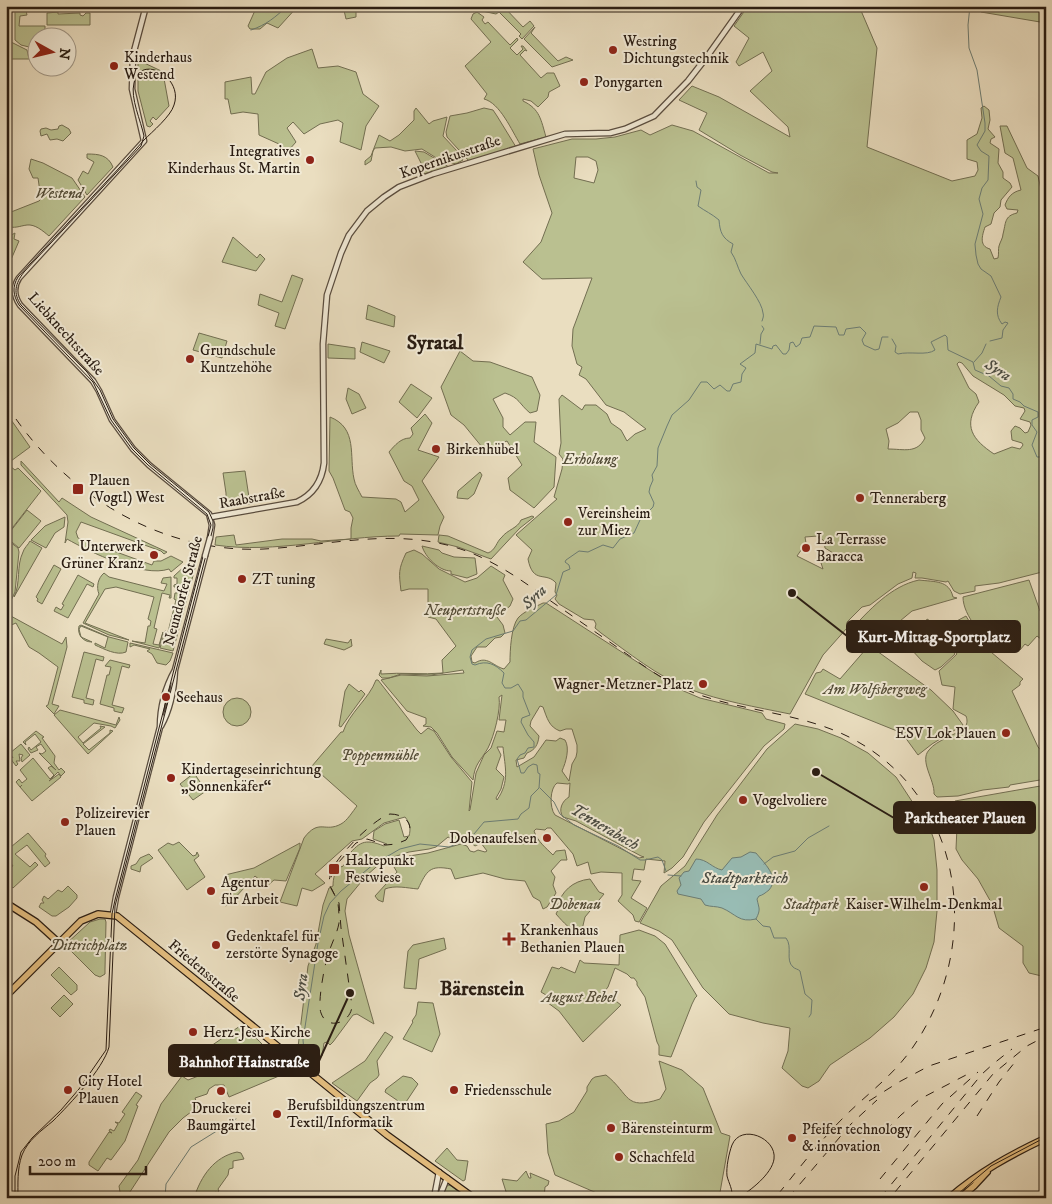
<svg xmlns="http://www.w3.org/2000/svg" width="1052" height="1204" font-family="'IM FELL DW Pica',serif">
	<style>
		.green { fill: #bac090; stroke: #726e51; fill-rule: evenodd }
		.water { fill: #98bcb4; stroke: #6c7c73 }
		.lines { fill: none; stroke-linecap: round; stroke-linejoin: round }
		.stream { stroke: #6c7c73; stroke-width: 1 }
		.minor-casing { stroke: #594c3e; stroke-width: 7 }
		.major-casing { stroke: #291c12; stroke-width: 8 }
		.minor { stroke: #f1ead6; stroke-width: 4.5 }
		.major { stroke: #e5bf80; stroke-width: 5.5 }
		.tram { stroke: #291c12; stroke-width: 1 }
		.rail { stroke: #291c12; stroke-width: 1; stroke-dasharray: 9 9; stroke-linecap: butt }
		.minor-bridge-casing { stroke: #594c3e; stroke-width: 7; stroke-linecap: butt }
		.minor-bridge { stroke: #f1ead6; stroke-width: 4.5 }
		.poi-dot { fill: #8f2418; stroke: #f1ead6; stroke-width: 2 }
		.labels { text-anchor: middle; dominant-baseline: central; stroke-width: 4; stroke-linejoin: round; paint-order: stroke }
		.poi-label { font-size: 15px; fill: #291c12; stroke: #f1ead6; text-anchor: start }
		.street-label { font-size: 15px; fill: #291c12; stroke: #f1ead6 }
		.park-label { font-size: 15px; font-style: italic; fill: #544d38; stroke: #f1ead6 }
		.water-label { font-size: 16px; font-style: italic; fill: #4a4c43; stroke: #f1ead6 }
		.district-label { font-size: 20px; font-weight: bold; fill: #291c12; stroke: #f1ead6 }
		.leader { fill: none; stroke: #291c12; stroke-width: 2 }
		.callout-dot { fill: #291c12; stroke: #f1ead6; stroke-width: 2 }
		.callout { fill: #291c12; stroke: #291c12; stroke-width: 2 }
		.callout-label { font-size: 16px; text-anchor: middle; font-weight: bold; fill: #fff }
	</style>
	<rect width="100%" height="100%" fill="#eadec0"/>
	<filter id="stains"><feTurbulence type="fractalNoise" baseFrequency=".004" numOctaves="4"/><feColorMatrix values="0 0 0 0 .2 0 0 0 0 .09 0 0 0 0 .02 0 0 0 .5 -.17"/></filter>
	<radialGradient id="worn" r=".72"><stop offset=".6" stop-color="#630" stop-opacity="0"/><stop offset="1" stop-color="#630" stop-opacity=".3"/></radialGradient>
	<!-- green -->
	<path class="green" d="M15 6H25L27 15 20 16 19 26H45V37L38 38 37 49 21 45 15 40Z
		M257 6H298L278 28 267 23 260 29H250L248 26Z
		M343 6H392L391 10 383 7 356 8V17L346 19Z
		M478 6H503L523 27 530 21 534 26 522 39 519 36 521 34 499 12 496 14 482 11Z
		M748 6H859L877 48 867 147 952 181 975 176 978 170 977 162 967 159V140L977 134 982 118 981 108 984 106 989 110 990 120 988 129 995 137 991 139 990 143 999 149 998 163 1003 172V178L1010 183 1012 187 1001 200 1000 207 994 213 991 224 985 227C982 236 979 246 990 249L994 259 998 258C999 254 998 249 999 246 1000 242 1003 238 1003 234 1006 223 1004 216 1017 213L1018 210 1007 209 1005 205C1008 197 1012 192 1021 190L1013 158 1005 153 1000 126H1007L1027 168 1038 176 1046 211V571L999 583 975 586V591L960 594 954 591 948 581 946 582 922 578H915L916 573 913 572 912 578 898 584 870 605 862 607 847 622V628L823 655 790 714C756 707 721 701 689 689 657 676 629 653 601 633L595 628 596 624 594 620 584 619 559 604 555 599 557 595 555 592 556 583C546 571 533 585 528 559L532 550 516 535 557 499 554 497 562 469 563 459 559 454 561 443 559 399 562 395 582 410 585 405H596L607 414 611 423 621 430 627 441 635 434 646 429 624 412 606 405 586 379 579 375 582 367 577 364 572 346 573 329 592 278 542 279 523 262 541 242 552 213 539 175 533 149 572 139H596L615 137 641 130 650 135 672 125 693 131 769 173H778L772 172 740 155 699 130 707 113 679 100 692 86 719 97 790 137 788 127 750 91 772 71 763 52 739 66 736 62 749 38 734 26ZM576 157H588L596 161 598 170 594 183 574 178ZM959 362 962 363 973 376 1004 395 1015 406 1024 408 1025 411 1020 419 1030 422 1031 425 1028 432 1025 433 1020 428 1015 426 1011 431 1012 440 1022 443 1023 445 1020 449 1012 447 994 454C973 440 962 426 979 402L976 394 969 388 957 364ZM910 412H918L921 420V430L925 438C917 454 904 449 888 449L889 441 886 429 898 423ZM818 536 824 541 825 548 838 556 821 563 823 569 797 556 806 543 805 537Z
		M984 6H1046V23L981 12Z
		M58 12V14L80 13V15L83 16 86 13H90V25H47V13Z
		M477 12 484 17 482 20 485 24 488 22 510 45 517 38 518 40 510 48 517 55 523 49 521 46H523L527 51 525 50 520 55 541 78 547 73H554L560 86 549 92 548 97 538 107 531 101 523 99V101C540 109 541 120 546 137L520 144C512 131 500 103 484 99L487 94 465 66 491 42 471 19 473 14Z
		M535 27 531 33 558 61 566 57 573 60 552 67 524 39Z
		M11 42 27 50 29 59H6V45H10Z
		M312 49 318 68 338 66 356 72 363 94 379 106 366 126 361 150 340 142 343 123 338 120 320 124 304 134 293 122 287 128 296 142 288 151 279 144 259 135 258 114 243 112 231 114 228 99H225V82L251 77 252 94H255L266 72 287 58Z
		M140 61 174 77 163 73 169 106 156 120 153 117 150 121 153 124 150 127 147 126 138 91V63Z
		M416 108 429 124 433 121 447 117 443 136 457 151 463 160 456 164 438 159 422 149 405 151 391 147 375 148 373 151 371 161 365 165V161L371 156 379 135 390 141 399 135 414 120V111Z
		M484 108 493 110 497 116 516 147 469 161 447 137 446 132 450 116 467 113Z
		M62 125 69 129 71 133 63 141 57 139 50 140 47 134 41 136 40 131 41 129 46 128 51 130 58 129 59 126Z
		M415 151 424 152 449 167 424 174 423 167Z
		M87 154C99 154 108 155 113 167L87 195 78 180 83 171 88 174 94 162 87 158Z
		M31 159 43 163 72 178 85 197 49 236C43 231 35 224 27 225 19 226 15 229 6 226V214L39 201 41 199 38 178H33L29 169Z
		M15 233 14 239 19 241 10 262 6 260V238Z
		M233 237 257 258 260 254 265 259 256 271 222 262Z
		M292 275 303 279 285 329 275 326 279 313 258 305 260 294 282 302Z
		M368 305 395 316 394 327 366 319Z
		M199 333 227 341 222 358 193 350Z
		M362 342 390 351 384 363 360 352Z
		M328 344 355 348V359L328 358Z
		M460 351 473 361 490 362 532 377 540 395 537 411 530 413C519 404 520 398 505 393L493 399 503 418V427L510 435 525 422H536L534 442 556 457 554 487 534 508 510 490 508 478 522 465 507 441 490 448 482 447 464 425 451 415 441 387Z
		M411 384 432 398 417 418 399 402Z
		M348 388 359 394 366 408 352 414 346 399Z
		M7 414 30 447 11 461 6 453Z
		M425 414 432 423 418 450 439 457 422 481 444 517 440 526 438 535 400 534 399 536C338 536 276 554 215 545L216 537 234 535 236 545 282 539H312L321 541 351 539V528L353 518 350 512 345 510 333 478 329 471 330 417C358 428 349 456 354 479 355 485 359 491 362 497L396 499 401 502 405 512 419 500 412 486 404 481 389 452C395 445 401 438 410 438L413 434 411 428Z
		M21 461 59 502 62 498 91 517 167 552 164 554 161 551 81 522 76 532 78 538 152 565 154 561H161L171 556 183 562 171 572 169 569C143 578 90 552 67 539L65 543 68 522 67 515 21 465Z
		M6 463 15 470 18 468 41 491 6 536Z
		M245 471 250 504 232 505 226 503V493L223 473Z
		M480 472 482 475 474 494 468 499 457 498 458 491Z
		M27 510 41 521 19 548 6 537Z
		M532 516 534 517 520 528 491 559 458 547 438 542 439 535 448 536 488 553C496 550 496 542 502 537 507 530 518 528 521 520Z
		M65 517 64 527 55 533 46 548 31 540 45 526Z
		M6 539 18 548 19 552 15 592 6 611Z
		M30 541 42 548 14 597C21 583 16 566 23 552 24 548 28 545 30 541Z
		M422 546 439 550 442 553 454 557 475 558 477 574 467 578 451 574V571C439 571 425 557 422 546Z
		M414 550 422 554 439 569 465 582 477 578 491 566 505 575 503 580 513 599 510 606 497 617 503 625 505 633 501 637 495 638 486 647H477L471 656 472 662 475 663C487 655 493 666 504 669L510 662C510 651 511 627 518 618 523 612 535 607 543 603H546L679 689 700 698 762 713 766 719 785 724 784 729 764 746 704 822 683 857 672 868 664 873 665 861 646 859 644 870 634 869 632 880 641 881 631 898 647 908 639 922 635 921 633 915 618 901 622 895V873L601 872 591 874 588 862 577 866 573 854 551 828H547L545 830 536 829 534 831C538 842 545 847 553 855L556 851 565 850 567 860H561L551 871 555 877 553 885 556 893 547 907 543 909 540 901 533 897 525 881 505 879 483 873 455 879 451 869C430 865 427 870 418 889 407 888 395 885 385 889L383 902 378 900 375 896 397 872 394 867 407 861 409 856 428 853 461 844 467 846 470 851 474 852 478 850 485 852 487 851 481 843 475 846 470 842 462 843 458 839 454 840 448 837 436 847 429 849 409 852 384 860 366 876 347 899 345 911 349 935 374 1024 357 1014 353 1015 333 1042 330 1045 327 1042 324 1043 322 1056 312 1067 300 1056 298 1047 308 966 316 944 323 905 329 888 333 886C333 878 335 872 339 865L342 867 348 860 346 858C359 842 364 838 384 846L387 844 373 839 374 831 385 824 399 820 404 837 409 836C411 829 410 823 405 817L384 823 362 839 352 841 315 874 325 883 312 891 302 888 297 906 280 902 304 838C319 818 325 833 341 824 347 821 353 811 357 806L312 766 341 732H343C349 713 369 699 376 680H378L417 730 421 734 428 728 434 731 451 757 472 782 469 811 470 810 476 773 484 755 491 748 497 731 504 732 506 720H499L502 695 499 697C501 710 494 736 488 748 480 762 475 763 473 780L452 757 437 733 431 727 423 726 426 724V718L407 711 381 680 401 675 427 676 464 673 463 670 431 675 401 674 389 678H382L379 675 381 670V674C402 672 422 675 443 673L442 660 456 646 436 619 428 617V589H409L401 591C399 573 398 570 406 553ZM540 706 543 707C547 718 549 727 560 731L566 729H572L577 745V752L576 757 572 764 569 781 562 771C566 762 570 748 565 740L560 738 556 741 546 740 534 757 517 767 516 760 524 758 527 753C535 750 538 745 539 736L530 726 531 721ZM497 747H503C505 768 510 781 497 800L496 798 501 789 504 777 496 769 501 755ZM557 783 568 784 570 783 569 797C562 801 558 810 563 817L576 821 641 856 644 857 639 858 555 815C549 807 550 788 557 783Z
		M187 564 195 568 173 651 160 648 165 631 168 632 176 600 174 599 175 593H177V587H174V585L177 584V578H174V576Z
		M54 565 61 569 42 604 37 601 38 599 36 597Z
		M104 573 109 577 164 591 167 584 161 583 163 578 171 577V598H169L170 595 162 593 154 628 157 629 153 644 159 645 163 632 159 648 132 641 145 643 148 626H150L151 621 148 619 154 597 116 587 105 589 85 623 129 640 109 635 83 623 99 594C96 587 98 578 104 573Z
		M78 575 94 584 93 587 87 584 68 618 54 611 56 607 61 610 64 605 62 604Z
		M919 580C935 582 949 580 953 597L957 598 912 611 870 646 931 690 953 711 963 725 932 744 918 755 902 733 805 694 816 673 821 672 823 669 840 679 866 649 850 631C869 610 891 586 919 580Z
		M1029 580 1040 611 1046 617V643L1037 636 1028 646 1025 644 1020 650 1007 639 997 650C984 638 963 616 963 597Z
		M6 615H9L62 644 66 637 67 647 52 704 59 706 54 714 46 706 48 705 58 667 39 653 29 647 16 623 9 626 6 629Z
		M966 616 985 647 1023 679 1020 682V685L1012 691 1038 747 1046 756V779L1010 785 1009 787 983 790 958 796 937 797 934 794C935 780 919 761 929 750 936 740 959 734 965 727 968 723 967 719 966 716L953 709 955 687 942 685 939 671 957 654 940 630Z
		M927 619C934 622 933 631 938 637H943L955 654 941 667 935 670 922 661 898 635 900 634 909 637C917 634 924 627 927 619Z
		M81 625 109 637 128 642 126 652C117 656 104 649 95 645V643L105 648 108 637 81 626 79 629 81 637 92 642C83 642 77 635 79 626Z
		M326 639 348 643 351 639 352 646 344 650 324 644Z
		M130 643 173 653 170 661 166 665 157 663 152 654 147 651 150 649 134 645 130 647Z
		M84 652 104 657 103 661 96 659 86 698 94 700 93 705 84 703V700L72 697Z
		M110 660 130 665 129 668 122 666 112 705 124 708 122 713 114 711V708L100 704 107 675H109L111 667 105 666Z
		M349 684 359 692 361 690 365 694 341 727 339 726 345 691Z
		M223 712a14 14 0 1 1 28 0a14 14 0 1 1-28 0Z
		M60 710 116 725 119 717 120 720 115 728 111 726 94 723 78 737 83 743 101 728 100 726 105 727 83 744 89 750 110 733V730L113 731 88 754 54 715Z
		M795 724 818 729 841 738 868 753 896 777 917 809 927 820 934 840 937 870V911L934 942 926 968 913 994 894 1017 870 1038 830 1065 819 1081 808 1088 802 1086 782 1068 788 1051 790 1028 763 1023 729 1014 703 988 672 940 659 931 640 923 661 886 685 866 717 815 767 749Z
		M36 731 44 737 42 738 55 756 54 763 59 770 61 768 65 772 61 776 58 772 49 781 59 774 61 777 32 801 20 787 22 785 20 787 16 782 19 779 22 783 27 779 20 770 33 758 50 779 54 775 48 768 51 766 56 770 39 753 42 754 46 751 41 744 36 747 38 750 31 753 28 749 29 747 31 750 41 742 35 734 25 742 26 745 23 742Z
		M21 744 30 755 22 762 21 758 23 755 19 754 20 761H16L18 764 16 766 10 758 6 761V756L9 754 13 758 10 753Z
		M194 773 206 791 193 800 180 784Z
		M1046 785V825H1043L1046 836V977L1029 973 1023 963V946L999 928 992 904 978 879 962 860 956 849 957 827 965 823 955 801Z
		M28 833 46 854 45 856 50 863 45 867 27 845 15 854 30 867 35 862 38 865 13 888 6 883V870L13 866 8 859 6 860V851Z
		M179 842 193 856 196 855 197 852 199 856 194 860 205 877 187 890 158 850 168 843 173 845Z
		M300 843V848L286 881 274 880 267 886 255 876 233 900 226 906 223 904 221 900 229 898 232 888 225 875 254 868Z
		M149 854 153 858 141 866 140 872 131 869V866L136 864 140 858Z
		M590 879 599 892 604 894 585 917 581 934C570 930 564 923 556 914L558 910 556 908C562 891 572 881 590 879Z
		M68 886 77 895V898L69 907 56 916H52L39 907 41 903H44L42 900 44 896 48 899 58 890 62 892Z
		M100 919H105L106 922 105 969V974L100 977 95 975 68 948 66 944 90 922Z
		M639 930 655 936 665 944 697 996 695 998 692 1004 671 1057 659 1055V1046L657 1042 645 997 637 985V982L634 978H631L627 974 615 968 608 987 604 992 621 1005 583 1042 559 1011 544 1000 546 995 541 992 552 967 559 969 561 967 575 973 580 960 584 963 619 965 620 935Z
		M444 938 446 949 419 959 416 989 404 988 408 951 413 945Z
		M59 967 77 985V990L71 995 51 975Z
		M64 995 73 1004 60 1017 51 1008Z
		M418 1002 433 1003 440 1034 432 1052 403 1039 413 1022 412 1021 416 1015Z
		M240 1026C251 1034 262 1041 269 1054L274 1052 289 1064 279 1076 229 1097 224 1085H215L209 1089 207 1094 195 1098 199 1109 191 1112 183 1118 169 1132 126 1198H121L119 1186 138 1160 161 1104 182 1076 188 1080C201 1074 216 1072 230 1066L226 1057 221 1060 211 1046Z
		M385 1032 393 1037 377 1061 379 1075 377 1078 370 1083 357 1101 332 1083 365 1061Z
		M659 1061 682 1070 703 1088 721 1133 730 1136 719 1198H604L599 1194 555 1175 548 1153 546 1124 559 1121 574 1112 587 1091V1087L592 1079 595 1077 606 1075C630 1094 624 1111 660 1099L666 1089Z
		M403 1076 412 1078 418 1084 404 1105 385 1092 386 1089Z
		M136 1092 142 1096 136 1105 138 1106 125 1141 111 1160 107 1158 98 1171 89 1165V1162L109 1132 112 1133 109 1131 110 1129 114 1131 118 1124 115 1122 119 1123 125 1114 122 1112Z
		M447 1148 457 1160 468 1161 465 1180 463 1181 435 1161Z
		M237 1152 241 1153 244 1159 233 1161V1168L229 1169 228 1175 218 1189 219 1191 217 1193 215 1192 209 1198H194C201 1176 214 1157 237 1152Z
		M526 1171 529 1178H531L530 1173 549 1181 548 1185 545 1187 544 1198H508L502 1179 517 1181Z
		M449 1185 451 1186 467 1198H441L445 1187Z"/>
	<!-- water -->
	<path class="water" d="M750 852 756 853C764 863 780 877 769 890 765 893 763 895 759 896L757 899C759 909 761 909 756 919 739 923 736 914 722 908 716 906 711 907 705 905L701 899 678 894 677 891 681 885 679 878 684 872 689 871 696 859C707 859 712 868 722 870L732 858 741 857Z"/>
	<g class="lines">
		<!-- stream -->
		<path class="stream" d="M970 6 968 25 969 48 977 70 985 123V131L977 145 981 151 989 156 988 180 982 188 979 199 983 214 975 244 976 255 978 264 981 269 991 276 1001 297C997 307 995 315 1002 324L1005 322 1008 323 1003 330 1002 338 990 341
			M251 30C266 25 276 17 287 6
			M696 181 697 187 701 190 698 206C705 211 712 214 719 220 720 232 722 238 733 244L731 252C736 259 737 266 741 274 747 284 762 302 763 313 764 316 763 318 762 321
			M892 339 896 346 895 352 898 354C910 351 927 356 935 350L931 342 945 335 947 337 948 350 973 362 975 370 989 376 1001 386 1009 388 1013 394V399L1020 402 1024 406 1038 412V417L1032 420V425L1037 432 1032 445 1037 457H1043L1046 459
			M760 344 761 334 764 329 762 326
			M974 362 982 353 986 344
			M540 788 554 802 560 814 574 825 618 846 640 860H645L658 857 662 860 666 871
			M764 864 773 857 795 851 808 838 829 826
			M668 875 681 876
			M756 919 763 926 770 927 774 938H786C793 947 785 960 793 967 795 969 798 969 800 971L805 994 812 1000 811 1014 809 1017
			M304 1052 303 1040 318 943 324 916 330 903 341 891 374 864 400 849 420 844 449 847 459 843 474 834 484 822 518 819 521 814 529 808 531 796 539 788 540 774 538 773 537 765 533 764 528 767 524 773H521L517 759 520 755 525 753 528 748 534 747V742L528 735 521 722 522 718 530 715 523 697V692L518 684 511 688H505L502 683 504 673C495 664 487 660 475 665L472 664 470 657 472 650 486 639 513 631 520 621 526 620 556 595 563 572 570 569 569 565 565 562 566 560 579 551 588 552 603 545 613 548 620 539 634 533 640 520 653 507 654 503 649 492 650 487 653 480 652 475 657 466 658 448 667 426 672 415 689 400 701 382H707L714 389 720 385 727 391H730L733 384 741 382 742 374 746 368 740 364 755 353 756 344 772 349 773 346 776 345 783 354H786L789 350 790 343 793 342 796 347 800 344 802 338 810 337 814 326 836 327 839 335H844L846 329 860 327 866 333 862 340 864 345 875 350 879 349 882 337H888
			M165 1198 166 1184 191 1147 236 1119"/>
		<defs>
			<path id="minor" d="M146 6 133 55 132 89 144 141 19 278C13 287 14 296 20 305L93 381 99 391 112 420 133 449 149 465 209 514 212 525 210 538
				M211 517 297 502C314 494 322 481 324 463L323 344 327 295 341 253 349 235 367 211 384 197 399 187 433 174 565 134 610 133 625 129 654 116 688 81 706 58 743 6
				M161 726C171 708 174 690 175 670L205 556
				M113 914 116 897 160 727C160 706 165 688 175 670
				M434 1198 439 1172
				M439 1198 447 1178"/>
			<path id="major" d="M6 903 36 922 59 943
				M6 996 81 921 98 914 117 916 387 1135 474 1198
				M949 1198C979 1172 1010 1155 1046 1138
				M960 1198 974 1186 987 1172"/>
		</defs>
		<!-- minor casing -->
		<use href="#minor" class="minor-casing"/>
		<!-- major casing -->
		<use href="#major" class="major-casing"/>
		<!-- minor -->
		<use href="#minor" class="minor"/>
		<!-- major -->
		<use href="#major" class="major"/>
		<!-- tram -->
		<path class="tram" d="M15 1198V1176L21 1152 32 1138 61 1110 79 1089 106 1050 112 914 115 900 211 525 207 514 148 465 132 449 111 420 93 382 19 305C13 295 12 287 18 277L120 167C128 158 136 149 144 140 152 132 171 116 174 105 184 77 140 53 134 83 130 98 141 121 144 136L141 146 24 272C15 284 13 293 21 305L87 372 100 390 113 419 134 448 150 464 209 512 213 521V528L115 906 109 1047C103 1069 70 1104 53 1121 41 1131 28 1140 22 1155 17 1169 18 1184 18 1198
			M732 1198C733 1189 729 1184 727 1176 726 1167 729 1153 732 1145 741 1123 777 1138 774 1159 772 1174 750 1191 738 1198
			M953 1198 991 1166 1046 1137"/>
		<!-- rail -->
		<path class="rail" d="M6 404C61 492 159 554 264 549 322 546 381 531 438 543 479 551 512 573 545 597 568 613 591 629 614 645 634 659 655 675 678 686 732 712 797 710 851 738 966 798 983 946 913 1047 894 1075 867 1094 844 1117 819 1142 797 1171 775 1198
			M390 814C406 814 416 826 406 840L396 844 386 845 367 839 356 843 338 863 331 877 330 886 339 903 341 928 352 1006C351 1023 327 1031 321 1013 317 1003 325 962 329 952 332 942 337 934 339 923 339 917 339 910 338 904 334 888 324 887 333 868 340 853 375 818 390 814Z
			M869 1101 899 1082 929 1066 1046 1027
			M977 1116 999 1082 1015 1062
			M885 1131 901 1115 920 1099 966 1075
			M880 1179 942 1104 978 1072
			M895 1192 993 1074 1027 1046 1046 1036
			M788 1198 851 1124 877 1100
			M880 1198 982 1074 993 1064 1012 1049"/>
		<defs>
			<path id="minor-bridge" d="M205 556 210 538"/>
		</defs>
		<!-- minor-bridge casing -->
		<use href="#minor-bridge" class="minor-bridge-casing"/>
		<!-- minor-bridge -->
		<use href="#minor-bridge" class="minor-bridge"/>
	</g>
	<!-- markers -->
	<g class="poi-dot">
		<circle cx="613" cy="50" r="5"/>
		<circle cx="114" cy="66" r="5"/>
		<circle cx="584" cy="82" r="5"/>
		<circle cx="310" cy="160" r="5"/>
		<circle cx="190" cy="359" r="5"/>
		<circle cx="436" cy="449" r="5"/>
		<rect x="72" y="483" width="12" height="12" rx="2.5"/>
		<circle cx="860" cy="498" r="5"/>
		<circle cx="568" cy="522" r="5"/>
		<circle cx="806" cy="548" r="5"/>
		<circle cx="154" cy="555" r="5"/>
		<circle cx="242" cy="579" r="5"/>
		<circle cx="703" cy="684" r="5"/>
		<circle cx="166" cy="697" r="5"/>
		<circle cx="1006" cy="733" r="5"/>
		<circle cx="171" cy="778" r="5"/>
		<circle cx="743" cy="800" r="5"/>
		<circle cx="65" cy="822" r="5"/>
		<circle cx="547" cy="838" r="5"/>
		<rect x="328" y="863" width="12" height="12" rx="2.5"/>
		<circle cx="924" cy="887" r="5"/>
		<circle cx="211" cy="891" r="5"/>
		<path d="M506.5 931.5h5v5h5v5h-5v5h-5v-5h-5v-5h5z"/>
		<circle cx="216" cy="945" r="5"/>
		<circle cx="193" cy="1032" r="5"/>
		<circle cx="68" cy="1090" r="5"/>
		<circle cx="454" cy="1090" r="5"/>
		<circle cx="221" cy="1091" r="5"/>
		<circle cx="277" cy="1114" r="5"/>
		<circle cx="611" cy="1128" r="5"/>
		<circle cx="792" cy="1138" r="5"/>
		<circle cx="619" cy="1157" r="5"/>
	</g>
	<g class="labels">
		<!-- poi labels -->
		<g class="poi-label">
			<text x="623" y="41">Westring<tspan x="623" dy="17">Dichtungstechnik</tspan></text>
			<text x="124" y="57">Kinderhaus<tspan x="124" dy="17">Westend</tspan></text>
			<text x="594" y="82">Ponygarten</text>
			<text x="300" y="151" text-anchor="end">Integratives<tspan x="300" dy="17">Kinderhaus St. Martin</tspan></text>
			<text x="200" y="350">Grundschule<tspan x="200" dy="17">Kuntzehöhe</tspan></text>
			<text x="446" y="449">Birkenhübel</text>
			<text x="89" y="480">Plauen<tspan x="89" dy="17">(Vogtl) West</tspan></text>
			<text x="870" y="498">Tenneraberg</text>
			<text x="578" y="513">Vereinsheim<tspan x="578" dy="17">zur Miez</tspan></text>
			<text x="816" y="539">La Terrasse<tspan x="816" dy="17">Baracca</tspan></text>
			<text x="144" y="546" text-anchor="end">Unterwerk<tspan x="144" dy="17">Grüner Kranz</tspan></text>
			<text x="252" y="579">ZT tuning</text>
			<text x="693" y="684" text-anchor="end">Wagner-Metzner-Platz</text>
			<text x="176" y="697">Seehaus</text>
			<text x="996" y="733" text-anchor="end">ESV Lok Plauen</text>
			<text x="181" y="769">Kindertageseinrichtung<tspan x="181" dy="17">„Sonnenkäfer“</tspan></text>
			<text x="753" y="800">Vogelvoliere</text>
			<text x="75" y="813">Polizeirevier<tspan x="75" dy="17">Plauen</tspan></text>
			<text x="537" y="838" text-anchor="end">Dobenaufelsen</text>
			<text x="345" y="860">Haltepunkt<tspan x="345" dy="17">Festwiese</tspan></text>
			<text x="221" y="882">Agentur<tspan x="221" dy="17">für Arbeit</tspan></text>
			<text x="924" y="904" text-anchor="middle">Kaiser-Wilhelm-Denkmal</text>
			<text x="520" y="930">Krankenhaus<tspan x="520" dy="17">Bethanien Plauen</tspan></text>
			<text x="226" y="936">Gedenktafel für<tspan x="226" dy="17">zerstörte Synagoge</tspan></text>
			<text x="203" y="1032">Herz-Jesu-Kirche</text>
			<text x="78" y="1081">City Hotel<tspan x="78" dy="17">Plauen</tspan></text>
			<text x="464" y="1090">Friedensschule</text>
			<text x="287" y="1105">Berufsbildungszentrum<tspan x="287" dy="17">Textil/Informatik</tspan></text>
			<text x="221" y="1108" text-anchor="middle">Druckerei<tspan x="221" dy="17">Baumgärtel</tspan></text>
			<text x="621" y="1128">Bärensteinturm</text>
			<text x="802" y="1129">Pfeifer technology<tspan x="802" dy="17">&amp; innovation</tspan></text>
			<text x="629" y="1157">Schachfeld</text>
		</g>
		<!-- street labels -->
		<g class="street-label">
			<text transform="translate(450 157) rotate(-19)">Kopernikusstraße</text>
			<text transform="translate(66 334) rotate(48)">Liebknechtstraße</text>
			<text transform="translate(252 498) rotate(-10)">Raabstraße</text>
			<text transform="translate(183 591) rotate(-75)">Neundorfer Straße</text>
			<text transform="translate(204 971) rotate(40)">Friedensstraße</text>
		</g>
		<!-- park labels -->
		<g class="park-label">
			<text x="59" y="193">Westend</text>
			<text x="590" y="459">Erholung</text>
			<text x="465" y="610">Neupertstraße</text>
			<text x="875" y="689">Am Wolfsbergweg</text>
			<text x="380" y="755">Poppenmühle</text>
			<text x="575" y="904">Dobenau</text>
			<text x="811" y="904">Stadtpark</text>
			<text x="89" y="945">Dittrichplatz</text>
			<text x="579" y="997">August Bebel</text>
		</g>
		<!-- water labels -->
		<g class="water-label">
			<text transform="translate(998 370) rotate(32)">Syra</text>
			<text transform="translate(534 597) rotate(-43)">Syra</text>
			<text transform="translate(605 827) rotate(30)">Tennerabach</text>
			<text x="745" y="878">Stadtparkteich</text>
			<text transform="translate(301 987) rotate(-83)">Syra</text>
		</g>
		<!-- district labels -->
		<g class="district-label">
			<text x="435" y="343">Syratal</text>
			<text x="482" y="989">Bärenstein</text>
		</g>
	</g>
	<!-- callouts -->
	<path class="leader" d="M792 593L847 636M816 772L894 818M350 993L319 1061"/>
	<g class="callout-dot">
		<circle cx="792" cy="593" r="5"/>
		<circle cx="816" cy="772" r="5"/>
		<circle cx="350" cy="993" r="5"/>
	</g>
	<g class="callout">
		<rect x="847" y="621" width="173" height="31" rx="5"/>
		<rect x="894" y="802" width="141" height="31" rx="5"/>
		<rect x="169" y="1045" width="150" height="31" rx="5"/>
	</g>
	<g class="callout-label">
		<text x="934" y="642">Kurt-Mittag-Sportplatz</text>
		<text x="965" y="823">Parktheater Plauen</text>
		<text x="244" y="1067">Bahnhof Hainstraße</text>
	</g>
	<!-- margin -->
	<rect width="1052" height="1204" fill="none" stroke="#eadec0" stroke-width="25"/>
	<rect x="8" y="8" width="1037" height="1189" fill="none" stroke="#291c12" stroke-width="2.5"/>
	<rect x="12" y="12" width="1027" height="1179" fill="none" stroke="#291c12"/>
	<!-- north arrow -->
	<g transform="translate(52 52) rotate(98)"><circle r="24" fill="#f1ead6" stroke="#a19888"/>
	<path d="M0-4L9 19L0 12L-9 19Z" fill="#8f2418"/>
	<text y="-8" font-size="14" font-weight="bold" text-anchor="middle" fill="#291c12">N</text>
	</g>
	<!-- scale -->
	<path d="M30 1166v8h116v-8" fill="none" stroke="#291c12" stroke-width="2.5"/>
	<text x="38" y="1166" font-size="15" fill="#291c12" stroke="#f1ead6" stroke-width="4" paint-order="stroke">200 m</text>
	<rect width="100%" height="100%" filter="url(#stains)"/>
	<rect width="100%" height="100%" fill="url(#worn)"/>
</svg>
